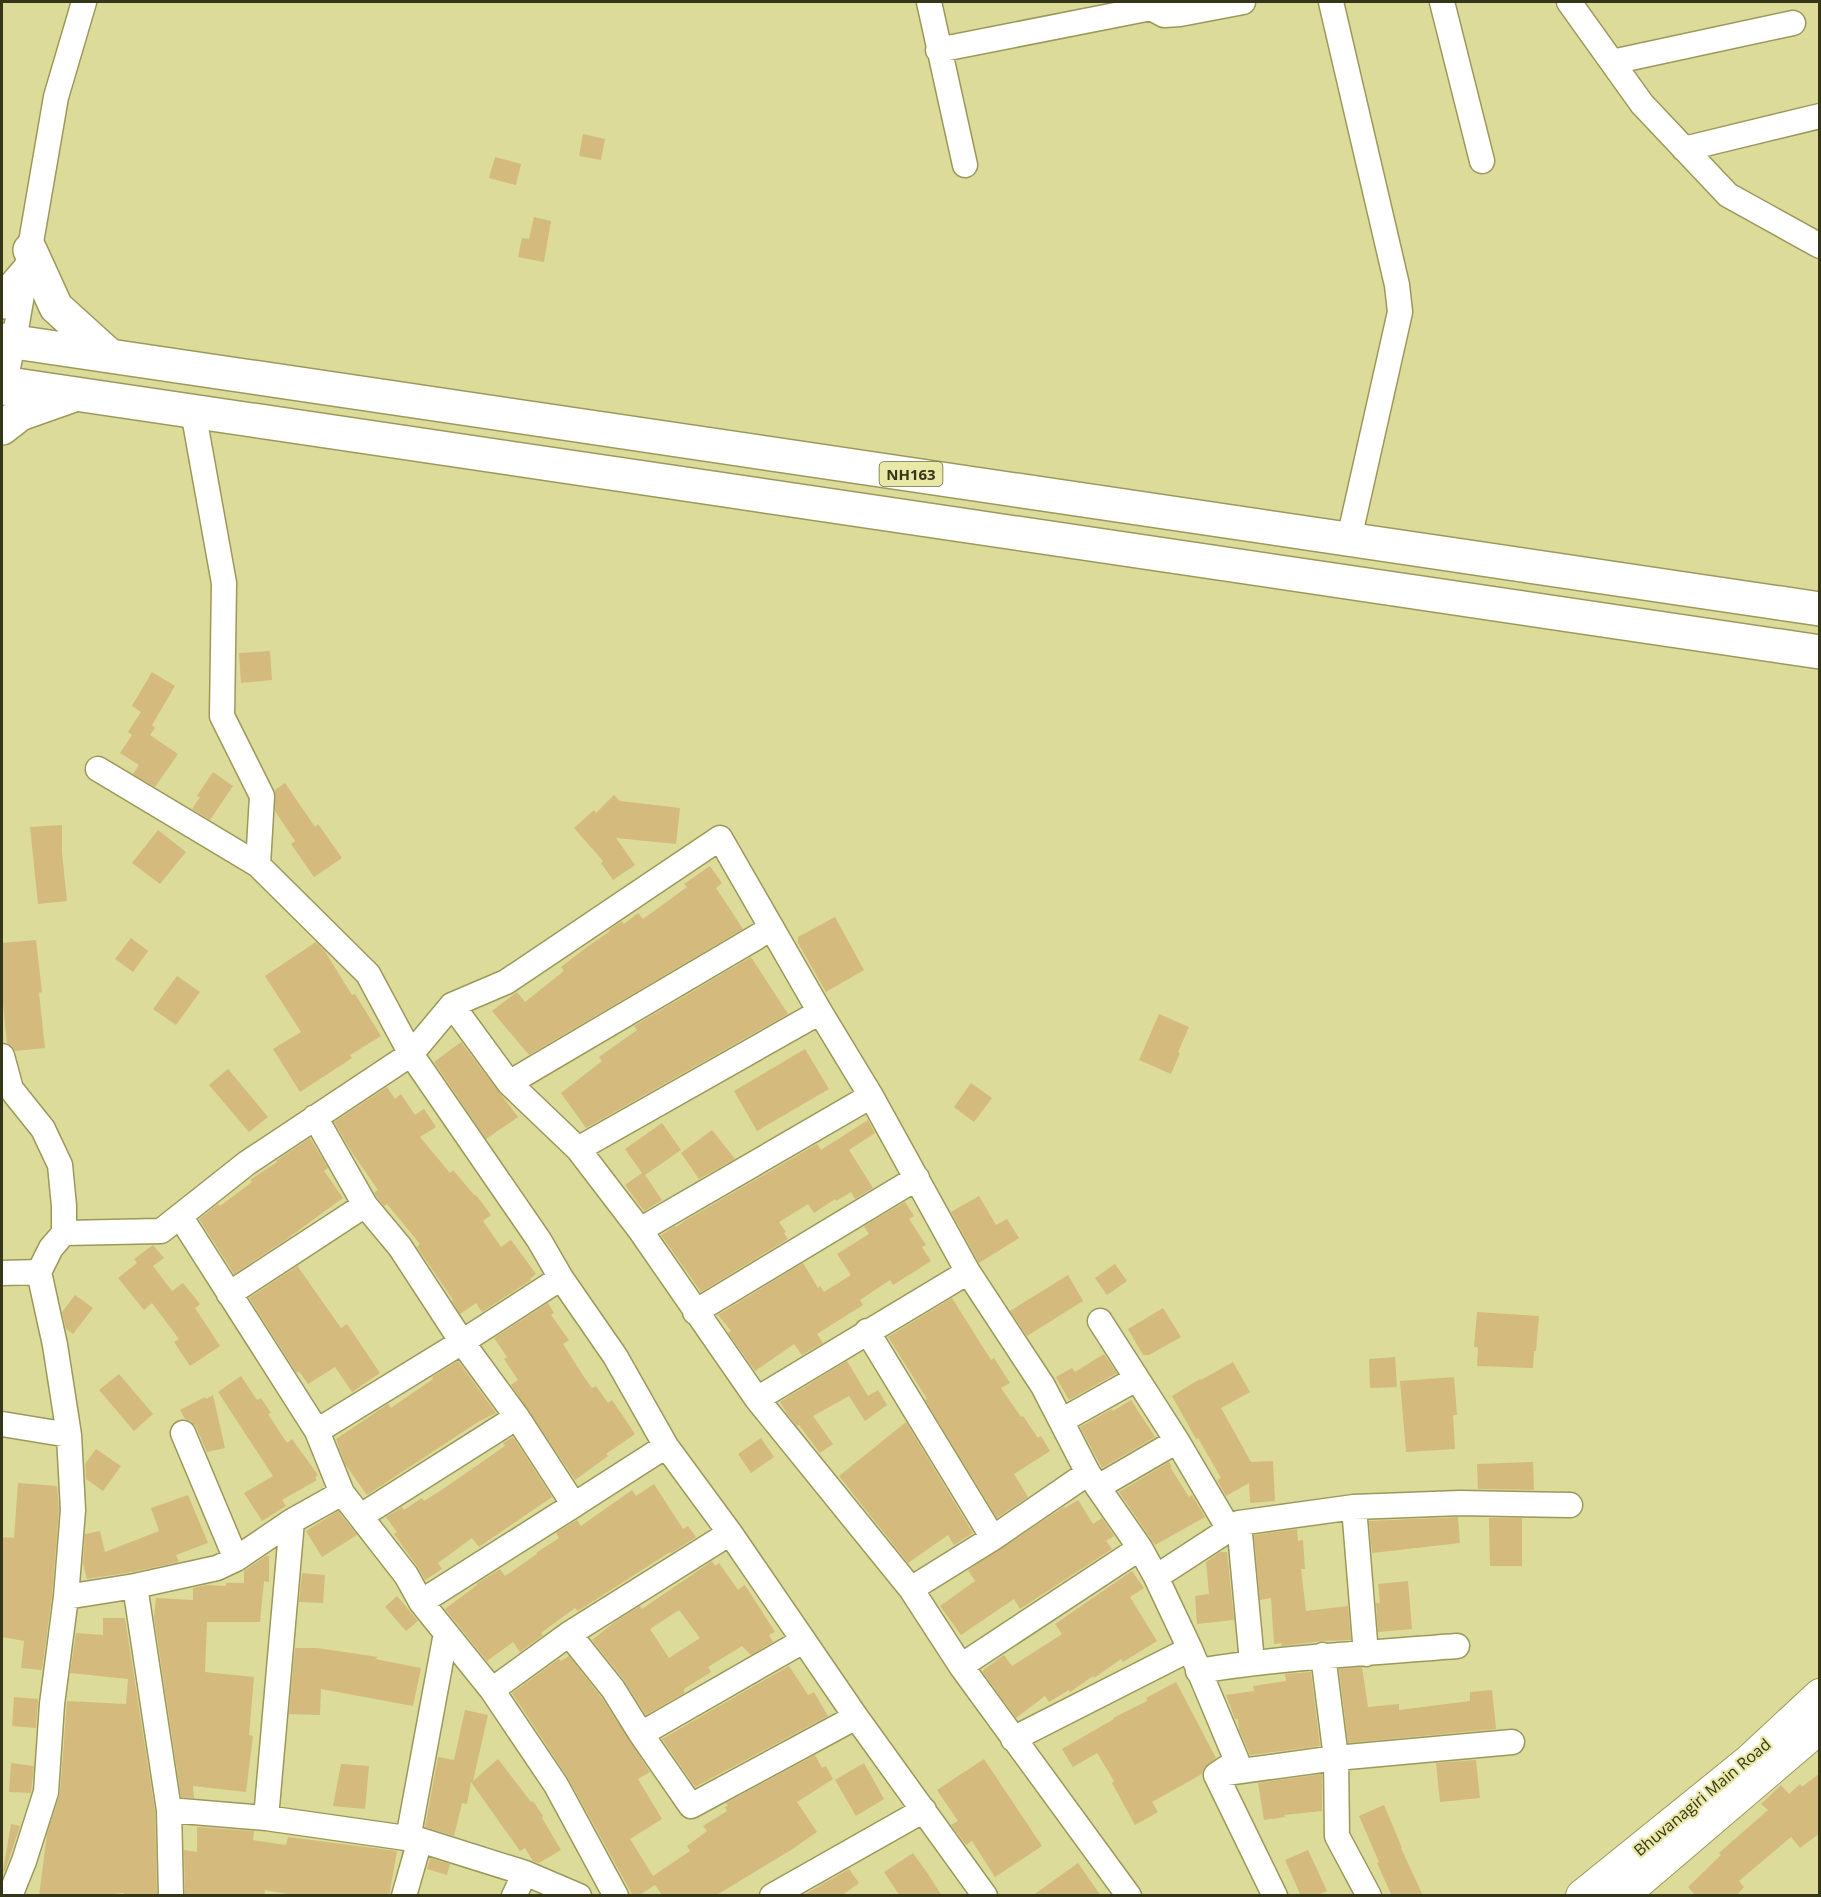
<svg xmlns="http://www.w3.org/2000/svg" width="1821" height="1897" font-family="'Open Sans',sans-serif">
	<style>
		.building { fill: #d4ba7d; fill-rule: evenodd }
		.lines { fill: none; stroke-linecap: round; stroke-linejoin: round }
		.minor-casing { stroke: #9b995a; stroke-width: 27 }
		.major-casing { stroke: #9b995a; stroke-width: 34 }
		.highway-casing { stroke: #9b995a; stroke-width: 36 }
		.minor { stroke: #fff; stroke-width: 24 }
		.major { stroke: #fff; stroke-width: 32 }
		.highway { stroke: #fff; stroke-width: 33 }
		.labels { text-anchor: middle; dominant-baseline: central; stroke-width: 4.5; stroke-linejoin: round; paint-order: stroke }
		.shield { fill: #e9e8a7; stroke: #6b6b44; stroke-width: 1.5 }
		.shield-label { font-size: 15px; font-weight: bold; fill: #35351a }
		.street-label { font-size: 16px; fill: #35351a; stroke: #e9e8a7 }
	</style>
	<rect width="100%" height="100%" fill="#dcdb9a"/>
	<!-- building -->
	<path class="building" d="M583 134 605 139 601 160 579 156Z
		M495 157 521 164 516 185 489 178Z
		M534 217 551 221 544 262 518 257 522 238 529 239Z
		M270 651 272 680 241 683 239 653Z
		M152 672 175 686 152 725 155 728 150 735 178 754 155 787 133 774 139 765 120 753 132 735 128 732 141 712 132 706Z
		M213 772 233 786 210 820 192 809 200 797 197 796Z
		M285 783 315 827 318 824 342 858 314 877 291 844 295 841 275 811V790Z
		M614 795 620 801 680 808 676 844 616 838 635 865 613 880 601 863 603 861 574 828 594 810 596 813Z
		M62 825V853L67 901 38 904 30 827Z
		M158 830 186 852 160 884 132 863Z
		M710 866 722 883 716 888 743 929 529 1055 492 1011 517 992 525 1002 564 971 561 967 587 947 610 931 609 930 622 921 624 924 638 913 643 919 687 887 684 884Z
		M835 917 864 970 826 992 798 943V937Z
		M131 938 148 951 133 972 115 959Z
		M36 940 42 992 39 993 45 1048 15 1051 12 1046 7 1043 2 994V943Z
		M316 942 324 950 352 995 355 994 381 1036 350 1055 352 1058 300 1092 273 1049 301 1032 265 976Z
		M751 957 788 1014 586 1128 561 1093 602 1061 599 1057 637 1030 634 1026Z
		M177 976 200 992 176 1025 153 1009Z
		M1159 1014 1189 1027 1178 1052 1180 1053 1171 1074 1139 1060Z
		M461 1042 518 1117 486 1139 434 1062Z
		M805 1049 829 1089 757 1131 734 1091Z
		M228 1069 268 1117 249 1132 209 1085Z
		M971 1083 992 1098 974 1122 954 1107Z
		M387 1087 395 1099 401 1094 415 1115 424 1109 436 1127 420 1137 450 1173 453 1170 475 1196 476 1195 491 1215 483 1221 501 1247 511 1240 536 1274 530 1279 531 1280 482 1312 476 1303 460 1314 452 1301 453 1300 417 1247 420 1244 387 1204 384 1206 377 1197 374 1193 378 1190 351 1151 334 1122Z
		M868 1120 875 1133 849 1150 873 1188 855 1199 851 1192 836 1201 835 1199 814 1213 808 1204 779 1222 786 1232 784 1233 788 1239 701 1292 661 1235 675 1226 676 1227 688 1219 817 1144 821 1150Z
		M662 1123 681 1150 645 1175 662 1200 644 1211 625 1185 642 1173 625 1149Z
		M712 1130 735 1159 699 1179 681 1153Z
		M310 1138 328 1168 324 1171 343 1198 284 1241 234 1274 199 1219 218 1204 220 1206 252 1182 250 1180 277 1162 276 1161Z
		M979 1196 996 1225 1007 1219 1019 1238 979 1263 951 1212Z
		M905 1202 914 1216 909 1219 926 1245 922 1247 931 1261 893 1285 890 1280 860 1300 863 1305 817 1334 823 1343 802 1355 794 1344 755 1371 728 1333 731 1331 718 1315 803 1263 818 1288 820 1286 824 1292 851 1275 837 1254 869 1234 864 1226Z
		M153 1245 164 1258 153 1266 172 1291 183 1283 200 1304 195 1308 220 1346 190 1366 174 1342 179 1339 152 1303 144 1310 118 1278 137 1263 134 1259Z
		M1115 1264 1127 1281 1107 1295 1095 1278Z
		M299 1265 298 1267 341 1328 347 1324 380 1373 352 1392 335 1367 308 1384 299 1371 297 1373 294 1369 249 1298Z
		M1068 1275 1083 1301 1027 1336 1010 1311Z
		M75 1295 93 1308 73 1334 66 1329 62 1312Z
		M952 1298 991 1360 994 1358 1010 1383 1001 1388 1021 1417 1023 1416 1038 1438 1041 1436 1050 1451 1014 1474 1028 1497 997 1518 925 1400 927 1399 888 1337Z
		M548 1303 554 1313 551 1315 569 1340 563 1344 584 1377 592 1388 596 1386 608 1403 612 1400 635 1434 606 1454 608 1456 575 1480 511 1385 518 1380 504 1359 507 1357 494 1338Z
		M1163 1308 1181 1337 1149 1355H1143L1128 1329Z
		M1477 1312 1539 1316 1536 1351H1534L1533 1368 1477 1366 1478 1347H1474Z
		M1104 1354 1117 1373 1069 1400 1056 1377 1072 1368 1075 1372Z
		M1395 1357 1397 1387 1370 1388 1369 1359Z
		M458 1361 496 1413 478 1422 367 1495 345 1464 336 1439 388 1404 391 1408 433 1379 432 1377Z
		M847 1361 868 1396 878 1390 887 1405 865 1421 849 1396 813 1416 833 1444 820 1453 799 1425 797 1426 788 1415 780 1402Z
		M1233 1362 1250 1392 1221 1408 1251 1462 1273 1461 1275 1501 1250 1503 1249 1483 1226 1496 1217 1480 1221 1478 1198 1438 1196 1439 1172 1396 1200 1379 1201 1380Z
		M119 1374 153 1414 134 1431 99 1390Z
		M241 1376 257 1400 261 1398 271 1413 268 1414 287 1443 292 1439 318 1475 315 1477 317 1480 282 1500 286 1506 262 1521 244 1493 273 1476 218 1392Z
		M1454 1377 1457 1415H1453L1455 1449 1406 1452 1400 1381Z
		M213 1395 225 1448 207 1452 196 1427 191 1421 185 1419 180 1410 205 1397 206 1399Z
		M1131 1400 1155 1437 1102 1468 1080 1427 1112 1409 1113 1411Z
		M906 1422 973 1533 954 1545 948 1535 908 1563 839 1476Z
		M513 1437 552 1497 479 1547 472 1538 438 1563 442 1569 425 1580 417 1566 394 1534 397 1532 386 1517 402 1507 404 1510 422 1498 424 1501 443 1489 505 1446 503 1443Z
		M761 1438 774 1457 751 1473 738 1454Z
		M96 1449 121 1466 103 1491 86 1479 85 1464Z
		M1169 1462 1172 1467H1170L1189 1497 1192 1495 1205 1517 1155 1545 1119 1492Z
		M1533 1462 1534 1490 1478 1489 1477 1464Z
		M18 1483 57 1486 59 1510 52 1596 42 1670 21 1668 24 1641 2 1637V1537L14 1538Z
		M654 1484 683 1529 688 1526 696 1537 671 1553 670 1552 578 1611 575 1608 541 1633 543 1635 520 1652 513 1642 487 1661 445 1609 477 1585 476 1584 500 1569 505 1576 537 1554 536 1553 559 1538 556 1533 577 1520 581 1526 632 1490 636 1496Z
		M188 1495 208 1543 176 1555 179 1562 132 1572 87 1579 83 1563 85 1534 100 1531 105 1552 159 1531 151 1508Z
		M1078 1500 1093 1524 1102 1518 1114 1536 1106 1541 1112 1549 1020 1609 1014 1599 961 1635 940 1606 975 1581 968 1570 1064 1507 1065 1508Z
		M338 1511 357 1535 322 1557 306 1531Z
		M1458 1517 1460 1543 1372 1553 1369 1521Z
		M1489 1518H1522V1566H1490Z
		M1297 1529 1298 1541 1303 1540 1305 1569H1301L1306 1611 1348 1606 1351 1640 1322 1641 1282 1646 1281 1643 1274 1644 1271 1598 1260 1600 1254 1535Z
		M1220 1552H1227L1234 1620 1197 1624 1195 1596 1209 1594 1206 1562Z
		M266 1556H269V1582L264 1581 260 1622H207L205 1672 254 1677 249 1735 253 1736 246 1792 193 1786 194 1798 181 1797 154 1617 156 1598 193 1600V1588L206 1585 226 1586V1583H244V1571Z
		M712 1561 715 1566 719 1563 738 1590 745 1585 775 1632 769 1635 773 1642 751 1655 742 1646 708 1667 711 1672 684 1689V1693L646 1715 624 1680 592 1640 616 1621 640 1606 642 1609ZM679 1610 700 1638 669 1658 650 1629Z
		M1132 1571 1144 1588 1130 1597 1157 1641 1123 1662 1121 1659 1094 1678 1093 1676 1070 1692 1069 1690 1049 1702 1045 1696 1016 1718 982 1671 1004 1655 1012 1666 1062 1634 1055 1624Z
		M302 1573 325 1575 323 1603 299 1602Z
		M1408 1581 1412 1629 1378 1632 1376 1603H1380L1378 1584Z
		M397 1596 418 1621 406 1631 385 1607Z
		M103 1618H125L155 1811 157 1895H124V1893L87 1896H39L47 1834 60 1793 67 1701 126 1704 128 1679 70 1673 76 1633 103 1635Z
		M295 1648H317L378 1657 375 1659 421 1668 413 1706 321 1689 320 1715 289 1714Z
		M569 1656 601 1697 650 1772 638 1779 662 1819 630 1839 653 1876 690 1851 687 1846 707 1831 703 1826 727 1811 725 1807 728 1805 726 1803 815 1755 822 1768 826 1766 833 1779 797 1802 817 1832 791 1850 715 1896H663L655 1885 638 1896H633L568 1778 512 1693 559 1659 561 1661Z
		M789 1666 808 1695 814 1692 828 1716 695 1787 662 1739Z
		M1362 1667 1368 1707 1399 1704V1710L1470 1701V1692L1492 1690 1496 1729 1348 1743 1339 1669Z
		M1311 1672 1320 1746 1250 1755 1239 1730 1238 1719H1235L1226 1695 1254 1691 1253 1686 1286 1681 1285 1674Z
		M1176 1682 1216 1758 1204 1768 1202 1774 1152 1802 1158 1812 1135 1825 1112 1783 1114 1781 1097 1753 1073 1767 1062 1749 1114 1719 1113 1718 1147 1701 1146 1698Z
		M14 1697 38 1699 36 1728 12 1726Z
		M465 1710 488 1715 473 1781 498 1759 531 1802 533 1801 543 1816 542 1818 561 1850 539 1863 533 1861 525 1848 520 1851 471 1782 467 1804 462 1803 454 1836 425 1827 438 1757 454 1760Z
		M984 1759 1042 1846 995 1877 972 1841 966 1845 951 1825 958 1821 937 1790Z
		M1476 1760 1480 1798 1440 1802 1436 1763Z
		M11 1763 34 1766 31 1793 9 1792Z
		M864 1763 884 1799 856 1816 835 1780Z
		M341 1764 369 1766 365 1809 333 1806Z
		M1820 1773V1833L1800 1848 1791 1837 1739 1881 1744 1887 1736 1896H1696L1688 1887 1721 1855 1719 1853 1768 1810 1761 1804 1781 1785 1789 1794 1800 1784 1802 1787Z
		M1322 1774V1811L1284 1815 1285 1817 1264 1820 1258 1783Z
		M1384 1805 1402 1848H1401L1423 1896H1392L1377 1863 1379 1862 1359 1816Z
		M11 1824 20 1826 5 1871H3Z
		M197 1827 254 1831 253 1840 286 1845 288 1837 397 1851 389 1896H299L265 1890 264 1896H185L184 1850 197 1852Z
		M1308 1850 1327 1891 1316 1896H1301L1285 1860Z
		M913 1853 928 1874 942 1896H900L884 1872Z
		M430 1858 450 1864 447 1875 427 1869Z
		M1078 1863 1101 1896H1032Z
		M849 1869 859 1883 841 1896H802Z"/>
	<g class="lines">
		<defs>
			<path id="minor" d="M929 2 965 165
				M1154 2 1151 8 1164 15 1180 14 1243 2
				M1331 2 1397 285 1400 312 1349 539
				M1442 2 1482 161
				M1569 2 1642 104 1728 195 1820 246
				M938 50 1151 8
				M1612 62 1793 23
				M1684 149 1820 116
				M2 393 14 341 56 97 84 2
				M193 411 224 583 222 716 262 796 258 865
				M98 769 258 865 368 974 411 1054 539 1240 561 1278 615 1356 666 1446 730 1533 856 1717 985 1896
				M452 1005 509 1083 578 1149 640 1230 757 1399 911 1589 961 1666 1129 1896
				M2 1056 11 1089 43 1129 60 1165 64 1206V1233
				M509 1083 772 928
				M315 1117 365 1205 400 1247 462 1342 517 1417
				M578 1149 820 1012
				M180 1216 317 1431 342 1493 406 1575 421 1602 492 1690 556 1785 616 1896
				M640 1230 871 1096
				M2 1273 39 1272
				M229 1294 365 1205
				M695 1312 917 1178
				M1100 1321 1177 1441 1229 1529
				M867 1331 993 1538 911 1589
				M757 1399 968 1272
				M1061 1421 1136 1379
				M2 1424 69 1435
				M317 1431 462 1342 561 1278
				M183 1433 236 1559
				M1098 1487 1177 1441
				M1354 1507 1366 1654
				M361 1516 517 1417 574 1505 666 1446
				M1239 1523 1252 1662
				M993 1538 1088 1473
				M1156 1577 1239 1523 1354 1507 1460 1503 1570 1505
				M135 1586 169 1810 266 1818 420 1840 525 1873 579 1896
				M66 1597 135 1586 217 1568 236 1559 292 1521 342 1493
				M421 1602 574 1505
				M569 1634 613 1689 641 1734
				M803 1641 641 1734 691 1806 856 1717
				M1323 1655 1336 1758 1337 1836 1369 1896
				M961 1666 1140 1548
				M1198 1671C1284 1657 1370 1653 1457 1646
				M492 1690 569 1634 730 1533
				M1013 1739 1190 1649
				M1219 1774 1336 1758 1512 1742
				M169 1810 171 1896
				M266 1818 292 1521
				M408 1839 446 1633
				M10 1896 24 1861 46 1792 52 1704 66 1597 73 1510 69 1435 55 1345 39 1272 51 1248 64 1233 161 1231 247 1163 411 1054 452 1005 506 982 720 838 820 1012 871 1096 968 1272 1043 1386 1088 1473 1140 1548 1156 1577 1190 1649 1237 1761 1216 1775 1275 1896
				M404 1896 420 1840
				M514 1896 525 1873
				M772 1896 924 1810"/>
			<path id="major" d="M1582 1896 1749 1761 1820 1695
				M1622 1896 1820 1727"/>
			<path id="highway" d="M30 250 56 307 110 356
				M2 302 26 274
				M2 340 1820 609
				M2 383 1820 652
				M2 428 20 414 71 396"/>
		</defs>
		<!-- minor casing -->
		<use href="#minor" class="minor-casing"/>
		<!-- major casing -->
		<use href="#major" class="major-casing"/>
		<!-- highway casing -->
		<use href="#highway" class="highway-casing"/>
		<!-- minor -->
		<use href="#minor" class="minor"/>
		<!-- major -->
		<use href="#major" class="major"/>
		<!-- highway -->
		<use href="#highway" class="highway"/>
	</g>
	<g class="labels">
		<!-- shield labels -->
		<rect class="shield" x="879.5" y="462" width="63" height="24" rx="4.5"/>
		<g class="shield-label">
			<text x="911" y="474">NH163</text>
		</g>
		<!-- street labels -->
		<g class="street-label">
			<text transform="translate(1702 1797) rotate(-40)">Bhuvanagiri Main Road</text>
		</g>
	</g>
	<!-- border -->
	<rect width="1821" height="1897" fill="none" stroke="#35351a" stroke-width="6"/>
</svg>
